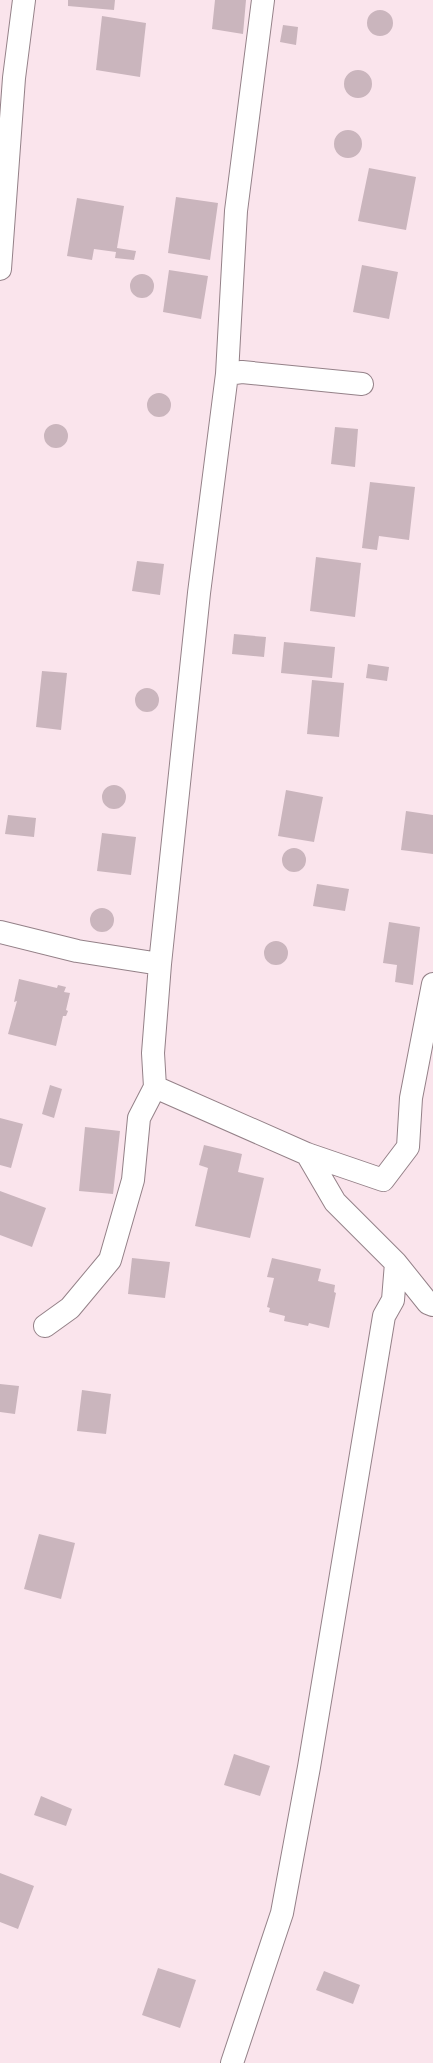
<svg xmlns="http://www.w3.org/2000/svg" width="433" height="2063" font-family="Lora,serif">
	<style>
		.building { fill: #cab5bd }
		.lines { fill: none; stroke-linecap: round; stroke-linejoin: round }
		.minor-casing { stroke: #948188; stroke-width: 24 }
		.minor { stroke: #fff; stroke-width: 22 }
	</style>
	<rect width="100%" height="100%" fill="#fae4ec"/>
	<!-- building -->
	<path class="building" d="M68 0H115L114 10 68 6Z
		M215 0H246L243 34 212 29Z
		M367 23a13 13 0 1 1 26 0a13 13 0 1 1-26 0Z
		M102 16 146 23 140 77 96 70Z
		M283 25 298 27 296 45 280 42Z
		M344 84a14 14 0 1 1 28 0a14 14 0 1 1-28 0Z
		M334 144a14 14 0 1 1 28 0a14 14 0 1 1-28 0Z
		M369 168 416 177 406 230 358 221Z
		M176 197 218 203 210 260 168 253Z
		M77 198 124 206 117 248 136 251 134 260 115 258 116 252 94 249 92 260 67 256Z
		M362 265 398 272 389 319 353 312Z
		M169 270 208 276 201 319 163 312Z
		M130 286a12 12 0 1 1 24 0a12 12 0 1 1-24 0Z
		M147 405a12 12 0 1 1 24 0a12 12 0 1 1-24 0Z
		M44 436a12 12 0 1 1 24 0a12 12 0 1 1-24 0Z
		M335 427 358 429 355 467 331 464Z
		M370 482 415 487 409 540 379 536 377 550 362 548Z
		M316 557 361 563 355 617 310 611Z
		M137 561 164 564 160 595 132 591Z
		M234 634 266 637 264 657 232 654Z
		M284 642 335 647 332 678 281 673Z
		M368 664 389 667 387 681 366 678Z
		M42 671 67 673 61 730 36 727Z
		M312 680 344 683 339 737 307 734Z
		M135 700a12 12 0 1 1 24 0a12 12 0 1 1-24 0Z
		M102 797a12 12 0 1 1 24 0a12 12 0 1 1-24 0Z
		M286 790 323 797 314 842 278 836Z
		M406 811 433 815V854L401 850Z
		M8 815 36 818 34 837 5 834Z
		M102 833 136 837 131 875 97 871Z
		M282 860a12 12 0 1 1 24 0a12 12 0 1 1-24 0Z
		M317 884 349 889 345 911 313 906Z
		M90 920a12 12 0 1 1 24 0a12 12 0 1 1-24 0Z
		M389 922 420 927 413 985 395 982 397 965 383 963Z
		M264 953a12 12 0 1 1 24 0a12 12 0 1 1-24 0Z
		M19 979 57 988 58 985 66 987 64 992 70 993 66 1010 68 1011 66 1016H63L56 1046 8 1034 17 1001 14 1002Z
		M50 1085 62 1089 54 1118 42 1114Z
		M0 1118 23 1124 11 1168 0 1165Z
		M85 1127 120 1131 113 1194 79 1191Z
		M204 1145 242 1154 238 1172 264 1178 250 1238 195 1226 208 1168 199 1165Z
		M0 1191 46 1208 32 1247 0 1235Z
		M132 1258 170 1262 165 1298 128 1294Z
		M272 1258 321 1269 318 1281 335 1285 334 1292 336 1293 329 1328 309 1323 308 1326 284 1321 285 1316 269 1312 270 1308 267 1307 274 1278 267 1277Z
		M0 1384 19 1386 15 1414 0 1412Z
		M82 1390 111 1394 106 1434 77 1431Z
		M39 1534 75 1543 61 1599 24 1589Z
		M234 1754 270 1766 260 1796 224 1785Z
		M41 1796 72 1809 66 1826 34 1815Z
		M0 1873 34 1886 18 1929 0 1922Z
		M158 1968 196 1980 180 2028 142 2015Z
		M324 1971 360 1985 353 2004 316 1990Z"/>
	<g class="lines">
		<defs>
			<path id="minor" d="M0 269 14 78 24 0
				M227 374 242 372 362 384
				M0 932 77 951 160 964
				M155 1087 307 1154 383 1180 408 1147 411 1098 433 984
				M307 1154 335 1202 396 1263 428 1303 433 1305
				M45 1326 70 1308 110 1260 133 1180 139 1118 155 1087 153 1053 160 964 199 593 227 374 236 211 263 0
				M232 2063 282 1913 309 1767 384 1316 393 1300 396 1263"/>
		</defs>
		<!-- minor casing -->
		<use href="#minor" class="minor-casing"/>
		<!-- minor -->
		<use href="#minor" class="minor"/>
	</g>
</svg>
